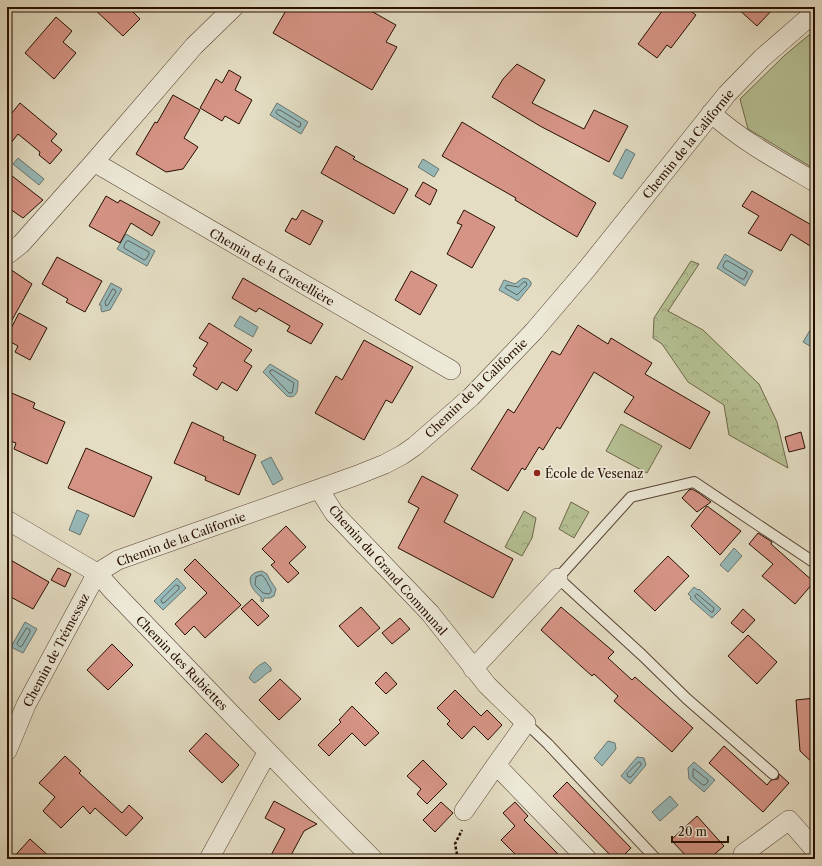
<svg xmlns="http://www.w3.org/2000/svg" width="822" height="866" font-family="'Libre Caslon Text',serif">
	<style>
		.forest { fill: url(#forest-crowns); stroke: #6e684a }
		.pitch { fill: #b5c093; stroke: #6e684a }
		.water { fill: #97baba; stroke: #6a7670 }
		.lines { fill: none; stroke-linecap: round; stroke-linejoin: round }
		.shore { stroke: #5f645e; stroke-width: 1 }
		.building { fill: #d69486; stroke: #270f01 }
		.lane-casing { stroke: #564232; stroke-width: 12 }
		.street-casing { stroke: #564232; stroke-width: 20 }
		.path { stroke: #270f01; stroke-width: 2.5; stroke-dasharray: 3 2; stroke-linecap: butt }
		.lane { stroke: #ede9d8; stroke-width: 10 }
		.street { stroke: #ede9d8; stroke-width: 19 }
		.poi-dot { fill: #8f2418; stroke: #ede9d8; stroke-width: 1.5 }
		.labels { text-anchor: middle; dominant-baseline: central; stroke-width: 3.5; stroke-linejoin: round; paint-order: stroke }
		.street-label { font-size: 12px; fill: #270f01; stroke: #ede9d8 }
		.poi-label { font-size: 12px; fill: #270f01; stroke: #ede9d8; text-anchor: start }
	</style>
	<defs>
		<pattern id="forest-crowns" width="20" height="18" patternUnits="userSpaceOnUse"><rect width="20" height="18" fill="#b5c093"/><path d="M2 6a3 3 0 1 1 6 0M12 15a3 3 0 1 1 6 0" fill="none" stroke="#9ca47d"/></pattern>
	</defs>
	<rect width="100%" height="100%" fill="#e4ddc3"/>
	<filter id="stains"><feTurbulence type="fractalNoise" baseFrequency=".005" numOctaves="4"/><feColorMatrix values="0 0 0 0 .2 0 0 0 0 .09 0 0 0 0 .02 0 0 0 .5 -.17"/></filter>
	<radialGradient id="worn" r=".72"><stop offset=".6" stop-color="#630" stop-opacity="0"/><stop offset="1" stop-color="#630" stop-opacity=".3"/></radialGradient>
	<!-- forest -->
	<path class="forest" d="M691 261 699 264 668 311 703 330 759 384 777 422 788 468 729 435 724 405 688 382 662 344 653 338 654 318Z
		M571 502 589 512 574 538 559 529Z
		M524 511 536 518 532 538 522 556 505 547Z"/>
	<!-- pitch -->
	<path class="pitch" d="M815 30V160L811 167 748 129 740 99 785 55Z
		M621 424 662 446 647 473 606 451Z"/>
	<!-- water -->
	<path class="water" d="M277 103 308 122 301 134 270 115Z
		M626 149 635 154 622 179 613 174Z
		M18 158 44 179 39 185 13 164Z
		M423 159 439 169 434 177 418 167Z
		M126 234 155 251 147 266 117 249Z
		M725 254 753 271 745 286 717 268Z
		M523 278 528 279 531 282V285L518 301 499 290 504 280 515 284Z
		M111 283 122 289 110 310H109L102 312 101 310V305H99Z
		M240 316 258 327 253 337 234 326Z
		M815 322V349L803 342Z
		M270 364 298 381C298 388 298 400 287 396L263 372Z
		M271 457 283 479 273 485 261 462Z
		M77 510 89 515 80 535 69 530Z
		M734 548 742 556 728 572 720 565Z
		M262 571 267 574 270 580 276 589 274 596 270 598H264L263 602 261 601V597C250 589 243 573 262 571Z
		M177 578 186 588 163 610 154 601Z
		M694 587 698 590 699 589 721 609 712 618 690 599 691 597 688 594Z
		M25 622 37 629 23 653 11 647Z
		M265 662 271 668V671C265 673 261 680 254 683L249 678C253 670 257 666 265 662Z
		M608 741 615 743 616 749 602 766 594 758Z
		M637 757 644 758 646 765 630 784 621 776Z
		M694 762 715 780 704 792 689 779 688 768Z
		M670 796 678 805 660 821 652 812Z"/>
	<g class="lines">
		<!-- shore -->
		<path class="shore" d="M278 110H280L301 123 300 127H298L277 114 276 112Z
			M127 241H129L149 252V254L146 259 144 260 124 248V246Z
			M726 261H728L747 272V274L744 279H742L724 268 723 266Z
			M524 282H526L527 285 517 295 505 288 507 285 518 287Z
			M113 289 115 290 116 292 108 305 106 306 105 303Z
			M273 370 294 383 292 393H289L270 373V371Z
			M262 575C266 578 268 585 271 589V592L269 594 263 593 255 585 256 577Z
			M176 585 179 586V589L164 603H162L161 600Z
			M697 594 714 608 713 612H711L696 598 695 596Z
			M27 628 30 630V632L22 646 20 647 17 644Z
			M639 762 641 763V765L631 777H628L627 774Z
			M694 769 708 780V782L705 785H703L693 777V771Z"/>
	</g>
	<!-- building -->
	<path class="building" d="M92 7H128L140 19 123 36Z
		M288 7H364L396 25 386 42 397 47 372 90 273 33Z
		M665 7H685L696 15 671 48 667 45 657 58 638 44Z
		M736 7H775L757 26Z
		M56 17 72 31 63 42 76 53 54 79 25 53Z
		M517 64 545 80 532 103 584 129 594 110 628 126 609 162 540 126 492 97 503 79Z
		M229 70 241 77 235 90 252 100 239 124 225 116 222 121 200 108 216 79 222 83Z
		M173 95 200 110 184 138 198 147 183 169 166 172 136 154 155 122 157 123Z
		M20 103 57 134 51 141 62 150 50 164 39 155 40 152 18 134 7 148V119Z
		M462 122 596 203 577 237 515 200 516 198 442 156Z
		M336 146 355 157 353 159 408 189 394 214 321 173Z
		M7 172 43 200 23 218 7 207Z
		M423 182 437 190 430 205 415 196Z
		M752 191 815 227V249L791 234 781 251 748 233 759 216 742 206Z
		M106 196 118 203 120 200 160 222 152 236 131 223 120 243 89 226Z
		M302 210 323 221 310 245 285 231 292 218 296 220Z
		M464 210 495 227 472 268 447 254 462 225 457 223Z
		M57 257 102 281 85 312 66 302 68 299 42 284Z
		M7 267 32 284 7 329Z
		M411 271 437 285 420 315 395 300Z
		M243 278 323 324 311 344 287 331 290 326 259 308 256 312 232 298Z
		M19 313 47 328 30 360 15 352 18 346 7 340V336Z
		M209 323 252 350 244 361 252 366 237 391 222 382 217 390 193 375 197 368 193 366 208 343 199 338Z
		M578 325 608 344 611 338 652 363 645 374 710 412 690 449 624 412 634 397 594 372 560 429 557 427 543 450 539 447 525 470 522 468 508 491 471 469 508 409 514 413 552 351 560 355Z
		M364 340 413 367 392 403 386 400 364 440 315 413 336 376 342 380Z
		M7 391 35 403 33 408 65 422 47 464 14 449 16 443 7 440Z
		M192 422 224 437 223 440 256 455 239 495 205 480 206 477 174 463Z
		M801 432 805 448 789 452 785 437Z
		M86 448 152 477 134 517 68 488Z
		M422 476 458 495 444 522 513 559 493 598 398 548 419 508 408 502Z
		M692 489 699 493 711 502 697 512 682 498 689 490Z
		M707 506 741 531 720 555 691 526Z
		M286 526 306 547 289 563 299 573 288 583 271 565 275 562 262 549Z
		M758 533 772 542 771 544 814 582 795 604 762 576 773 564 749 544Z
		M668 556 689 576 655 611 634 591Z
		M7 558 49 582 33 609 7 595Z
		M195 559 241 605 205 638 194 626 185 635 175 624 207 593 184 570Z
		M58 568 71 574 65 587 51 580Z
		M252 599 269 616 258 626 241 609Z
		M361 607 380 628 358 647 339 626Z
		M561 607 614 652 608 658 632 680 635 677 693 728 672 752 614 701 618 696 594 674 592 676 541 630Z
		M743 609 755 620 743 633 731 623Z
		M400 618 410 629 392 644 382 633Z
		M748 635 777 662 757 684 728 656Z
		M112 644 133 665 108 690 87 670Z
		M386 672 397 684 386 694 375 683Z
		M280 679 301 699 279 720 259 700Z
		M455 690 481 716 487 710 502 725 488 740 474 726 462 739 447 724 450 721 437 708Z
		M815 698V765L800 751 796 700Z
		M352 706 379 733 365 746 352 733 329 756 318 745 341 722 339 720Z
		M206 733 239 765 222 783 189 751Z
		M724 746 767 785 771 780 778 779 779 774 789 783 763 812 709 763Z
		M65 756 81 771 79 773 122 813 129 805 143 818 126 836 95 808 90 814 83 806 61 828 43 811 55 797 39 783Z
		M423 760 447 784 427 804 417 794 421 789 407 776Z
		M567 782 631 848 620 859H614L553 796Z
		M274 801 317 824 304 831 289 859H269L285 829 265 818Z
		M441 802 453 813 435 832 423 820Z
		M515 802 528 816 524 820 563 859H520L501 840 515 826 503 813Z
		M697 816 724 846 709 859H689L671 840Z
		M30 839 52 859H12Z"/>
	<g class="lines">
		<defs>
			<path id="lane" d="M526 723 548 744 656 859
				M773 774 687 699 642 655 558 578 631 497 694 482 815 563"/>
			<path id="street" d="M711 113C742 141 779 161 815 182
				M94 162 451 370
				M7 255 21 244 94 162 194 46 234 7
				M319 489 334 513 430 613 487 685 526 723 496 765 587 859
				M7 520 97 573 113 591C200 681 285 771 373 859
				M97 573 118 560 355 476 385 464 402 455 415 446 471 397 534 331 586 270 727 94 762 58 815 12
				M473 669 558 578
				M7 751 26 705 97 573
				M464 811 496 765
				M743 854 789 820 815 850
				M209 859 267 753"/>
		</defs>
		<!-- lane casing -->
		<use href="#lane" class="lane-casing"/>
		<!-- street casing -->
		<use href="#street" class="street-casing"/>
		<!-- path -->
		<path class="path" d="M455 859 457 854 455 844 462 830"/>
		<!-- lane -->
		<use href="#lane" class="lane"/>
		<!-- street -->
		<use href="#street" class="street"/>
	</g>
	<!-- markers -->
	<circle class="poi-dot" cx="537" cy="473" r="4"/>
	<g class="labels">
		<!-- street labels -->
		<g class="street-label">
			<text transform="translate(688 144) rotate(-51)">Chemin de la Californie</text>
			<text transform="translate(272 267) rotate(30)">Chemin de la Carcellière</text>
			<text transform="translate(476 388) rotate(-44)">Chemin de la Californie</text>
			<text transform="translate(181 539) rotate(-20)">Chemin de la Californie</text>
			<text transform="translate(388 570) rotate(48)">Chemin du Grand Communal</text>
			<text transform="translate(56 650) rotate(-62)">Chemin de Trémessaz</text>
			<text transform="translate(182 663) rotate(46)">Chemin des Rubiettes</text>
		</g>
		<!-- poi labels -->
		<g class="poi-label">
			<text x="545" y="473">École de Vesenaz</text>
		</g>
	</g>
	<!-- margin -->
	<rect width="822" height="866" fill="none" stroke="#e4ddc3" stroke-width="24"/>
	<rect x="8" y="8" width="806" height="850" fill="none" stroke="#270f01" stroke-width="2"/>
	<rect x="12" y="12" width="798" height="842" fill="none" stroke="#270f01"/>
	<!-- scale -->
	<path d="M672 836v6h56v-6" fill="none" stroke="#270f01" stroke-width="2"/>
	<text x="678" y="836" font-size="12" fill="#270f01" stroke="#ede9d8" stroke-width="3" paint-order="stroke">20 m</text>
	<rect width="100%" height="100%" filter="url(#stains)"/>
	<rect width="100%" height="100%" fill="url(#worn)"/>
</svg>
